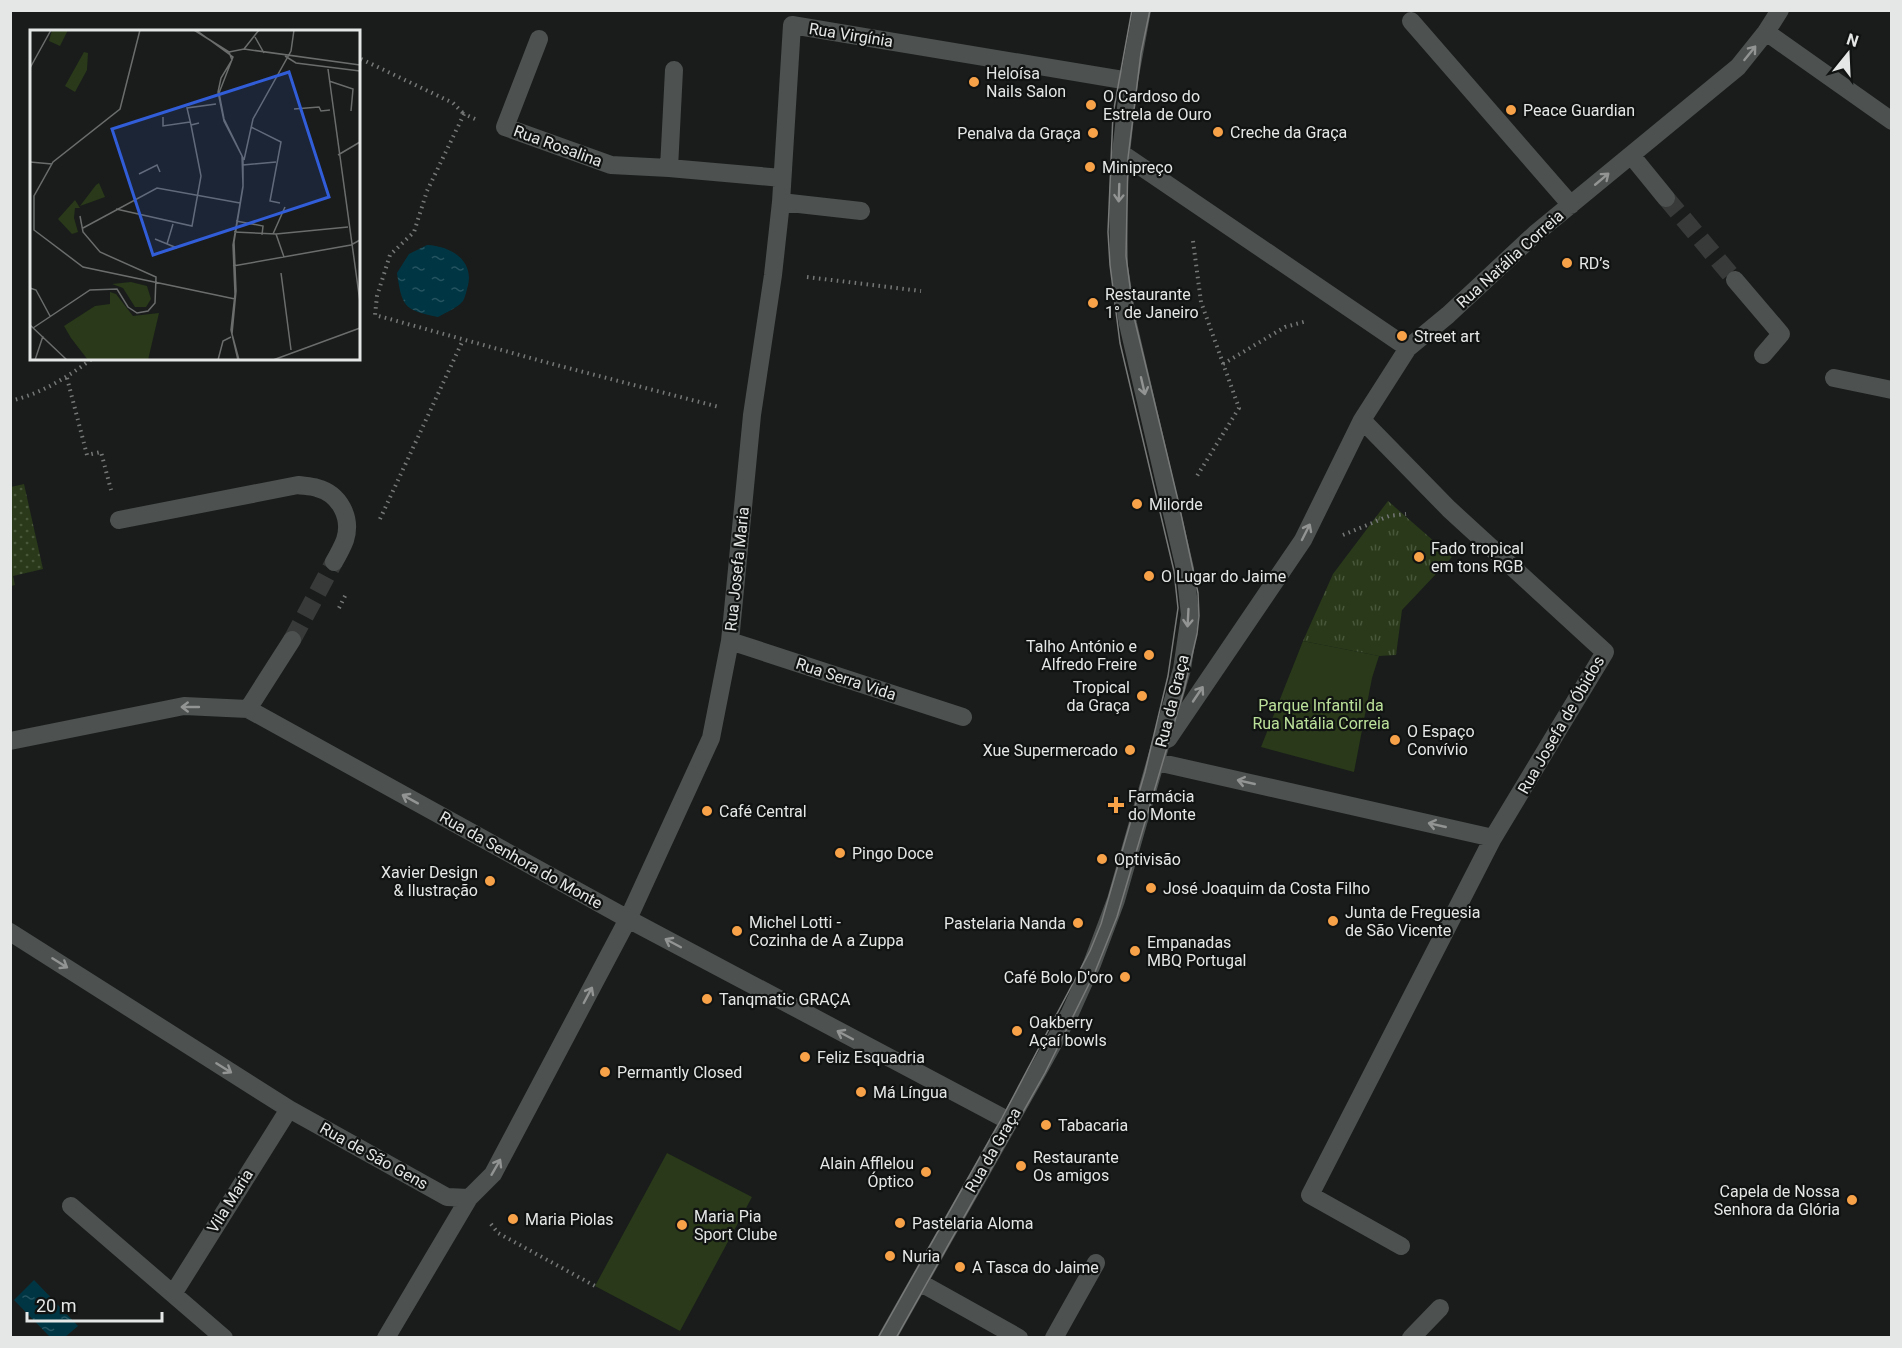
<svg xmlns="http://www.w3.org/2000/svg" width="1902" height="1348" font-family="Roboto,sans-serif">
	<style>
		.grass { fill: url(#grass-tufts) }
		.park { fill: #293919 }
		.garden { fill: url(#garden-dots) }
		.water { fill: url(#water-ripples) }
		.lines { fill: none; stroke-linecap: round; stroke-linejoin: round }
		.minor-tunnel { stroke: #373a39; stroke-width: 18; stroke-dasharray: 18 9; stroke-linecap: butt }
		.path { stroke: #757877; stroke-width: 4; stroke-dasharray: 1.5 4.5; stroke-linecap: butt }
		.minor { stroke: #4d514f; stroke-width: 18 }
		.tram { stroke: #777a79; stroke-width: 1.5 }
		.oneway { stroke: #919493 }
		.poi-dot { fill: #f7a149; stroke: #101312; stroke-width: 2 }
		.labels { text-anchor: middle; dominant-baseline: central; stroke-width: 4.5; stroke-linejoin: round; paint-order: stroke }
		.street-label { font-size: 16px; fill: #e4e7e6; stroke: #101312 }
		.poi-label { font-size: 16px; fill: #e4e7e6; stroke: #101312; text-anchor: start }
		.park-label { font-size: 16px; fill: #bbe099; stroke: #101312 }
		.inset-road { fill: none; stroke: #6a6d6c; stroke-width: 1.5 }
		.view { fill: #315dd9; fill-opacity: 0.15; stroke: #315dd9; stroke-width: 3 }
		.inset-edge { fill: none; stroke: #e4e7e6; stroke-width: 3 }
	</style>
	<defs>
		<pattern id="grass-tufts" width="24" height="20" patternUnits="userSpaceOnUse" patternTransform="scale(1.5)"><rect width="24" height="20" fill="#293919"/><path d="M3 7l-1-3M5 7V3M7 7l1-3M15 17l-1-3M17 17v-4M19 17l1-3" fill="none" stroke="#48563a"/></pattern>
		<pattern id="garden-dots" width="8" height="8" patternUnits="userSpaceOnUse" patternTransform="scale(1.5)"><rect width="8" height="8" fill="#293919"/><path d="M2 2h.1M6 6h.1" fill="none" stroke="#48563a" stroke-width="1.8" stroke-linecap="round"/></pattern>
		<pattern id="water-ripples" width="26" height="14" patternUnits="userSpaceOnUse" patternTransform="scale(1.5)"><rect width="26" height="14" fill="#003644"/><path d="M2 4q2-2 4 0t4 0M15 11q2-2 4 0t4 0" fill="none" stroke="#25535f"/></pattern>
	</defs>
	<rect width="100%" height="100%" fill="#191c1b"/>
	<!-- grass -->
	<path class="grass" d="M1388 501 1452 557 1402 610 1396 655 1379 656 1303 641 1333 574Z"/>
	<!-- park -->
	<path class="park" d="M1303 641 1379 656 1372 678 1354 772 1261 747Z
		M667 1153 752 1197 680 1331 595 1286Z"/>
	<!-- garden -->
	<path class="garden" d="M24 484 43 569 13 576 15 585 11 586V487Z"/>
	<!-- water -->
	<path class="water" d="M427 245C451 246 476 261 467 289 466 292 465 299 462 302 457 308 445 313 438 317 404 310 402 307 397 273L409 254Z
		M34 1280 78 1326 65 1337H50L14 1300Z"/>
	<g class="lines">
		<!-- minor-tunnel -->
		<path class="minor-tunnel" d="M1666 198 1735 280
			M292 640 334 562"/>
		<!-- path -->
		<path class="path" d="M361 59 453 103 464 114
			M475 119 464 114 427 191 414 232 390 255 377 296 375 315 545 362 719 407
			M1193 241 1201 302 1239 408 1197 476
			M807 277 921 291
			M1223 364 1285 327 1307 321
			M67 378 87 455 101 452 111 490
			M10 401C41 394 68 377 93 358
			M380 519 463 340
			M1343 535 1389 516 1406 514
			M339 608 346 594
			M491 1224 498 1233 595 1286"/>
		<!-- minor -->
		<path class="minor" d="M1411 21 1571 205
			M1766 32 1892 121
			M539 39 505 127 611 165 669 168 782 178
			M1121 153 1408 348
			M1631 155 1666 198
			M669 168 674 70
			M861 211 781 202 792 25 1129 81
			M1735 280 1781 334 1763 355
			M1834 378 1892 390
			M1362 420 1449 509 1605 652 1493 838 1310 1195 1401 1246
			M119 520 298 485C304 486 311 486 317 488 340 494 352 518 345 540 342 548 338 555 334 562
			M730 641 963 717
			M248 709 292 640
			M1168 739 1303 540 1362 420 1408 348 1448 315 1535 234 1738 67 1766 32 1780 10
			M10 741 184 706 248 709 628 919 1009 1121
			M1157 762 1493 838
			M10 932 289 1109 447 1197 469 1198 493 1174 628 919 711 738 730 641 752 415 773 275 781 202
			M71 1206 224 1338
			M919 1282 1019 1338
			M173 1294 289 1109
			M386 1338 469 1198
			M887 1338 1039 1069 1070 1013 1092 964 1116 900 1182 669 1190 615 1185 569 1128 324 1119 267 1118 196 1121 153 1129 81 1142 10
			M1054 1338 1096 1263
			M1411 1338 1440 1308"/>
		<!-- tram -->
		<path class="tram" d="M878 1338 1002 1118 1090 951 1101 924 1145 772 1168 676 1178 608 1174 571 1120 343 1110 265 1108 232 1113 114 1132 10
			M896 1338 1045 1073 1095 972 1117 917 1184 690 1197 634 1199 616 1198 593 1178 500 1134 317 1126 256 1128 158 1141 53 1150 10"/>
	</g>
	<!-- one-way arrows -->
	<defs><path id="oneway-shaft" d="M-6 0H5M1.5-3L5.5 0L1.5 3" fill="none" stroke-width="1.6" stroke-linecap="round" stroke-linejoin="round" transform="scale(1.5)"/></defs>
	<g class="oneway">
		<use href="#oneway-shaft" transform="translate(1750 53) rotate(-51)"/>
		<use href="#oneway-shaft" transform="translate(1602 179) rotate(-40)"/>
		<use href="#oneway-shaft" transform="translate(1119 193) rotate(92)"/>
		<use href="#oneway-shaft" transform="translate(1143 386) rotate(77)"/>
		<use href="#oneway-shaft" transform="translate(1306 532) rotate(-63)"/>
		<use href="#oneway-shaft" transform="translate(1188 618) rotate(93)"/>
		<use href="#oneway-shaft" transform="translate(1198 694) rotate(-56)"/>
		<use href="#oneway-shaft" transform="translate(190 707) rotate(180)"/>
		<use href="#oneway-shaft" transform="translate(1246 782) rotate(-167)"/>
		<use href="#oneway-shaft" transform="translate(410 799) rotate(-151)"/>
		<use href="#oneway-shaft" transform="translate(1437 825) rotate(-167)"/>
		<use href="#oneway-shaft" transform="translate(673 943) rotate(-152)"/>
		<use href="#oneway-shaft" transform="translate(60 963) rotate(32)"/>
		<use href="#oneway-shaft" transform="translate(588 995) rotate(-62)"/>
		<use href="#oneway-shaft" transform="translate(845 1035) rotate(-152)"/>
		<use href="#oneway-shaft" transform="translate(224 1068) rotate(32)"/>
		<use href="#oneway-shaft" transform="translate(496 1167) rotate(-60)"/>
	</g>
	<!-- markers -->
	<g class="poi-dot">
		<circle cx="974" cy="82" r="6"/>
		<circle cx="1091" cy="105" r="6"/>
		<circle cx="1511" cy="110" r="6"/>
		<circle cx="1218" cy="132" r="6"/>
		<circle cx="1093" cy="133" r="6"/>
		<circle cx="1090" cy="167" r="6"/>
		<circle cx="1567" cy="263" r="6"/>
		<circle cx="1093" cy="303" r="6"/>
		<circle cx="1402" cy="336" r="6"/>
		<circle cx="1137" cy="504" r="6"/>
		<circle cx="1419" cy="557" r="6"/>
		<circle cx="1149" cy="576" r="6"/>
		<circle cx="1149" cy="655" r="6"/>
		<circle cx="1142" cy="696" r="6"/>
		<circle cx="1395" cy="740" r="6"/>
		<circle cx="1130" cy="750" r="6"/>
		<path d="M1113 796h6v6h6v6h-6v6h-6v-6h-6v-6h6z"/>
		<circle cx="707" cy="811" r="6"/>
		<circle cx="840" cy="853" r="6"/>
		<circle cx="1102" cy="859" r="6"/>
		<circle cx="490" cy="881" r="6"/>
		<circle cx="1151" cy="888" r="6"/>
		<circle cx="1333" cy="921" r="6"/>
		<circle cx="1078" cy="923" r="6"/>
		<circle cx="737" cy="931" r="6"/>
		<circle cx="1135" cy="951" r="6"/>
		<circle cx="1125" cy="977" r="6"/>
		<circle cx="707" cy="999" r="6"/>
		<circle cx="1017" cy="1031" r="6"/>
		<circle cx="805" cy="1057" r="6"/>
		<circle cx="605" cy="1072" r="6"/>
		<circle cx="861" cy="1092" r="6"/>
		<circle cx="1046" cy="1125" r="6"/>
		<circle cx="1021" cy="1166" r="6"/>
		<circle cx="926" cy="1172" r="6"/>
		<circle cx="1852" cy="1200" r="6"/>
		<circle cx="513" cy="1219" r="6"/>
		<circle cx="900" cy="1223" r="6"/>
		<circle cx="682" cy="1225" r="6"/>
		<circle cx="890" cy="1256" r="6"/>
		<circle cx="960" cy="1267" r="6"/>
	</g>
	<g class="labels">
		<!-- street labels -->
		<g class="street-label">
			<text transform="translate(851 35) rotate(9)">Rua Virgínia</text>
			<text transform="translate(558 146) rotate(20)">Rua Rosalina</text>
			<text transform="translate(1510 259) rotate(-42)">Rua Natália Correia</text>
			<text transform="translate(737 569) rotate(-84)">Rua Josefa Maria</text>
			<text transform="translate(846 679) rotate(18)">Rua Serra Vida</text>
			<text transform="translate(1172 701) rotate(-76)">Rua da Graça</text>
			<text transform="translate(1561 725) rotate(-60)">Rua Josefa de Óbidos</text>
			<text transform="translate(521 860) rotate(29)">Rua da Senhora do Monte</text>
			<text transform="translate(993 1150) rotate(-60)">Rua da Graça</text>
			<text transform="translate(374 1156) rotate(29)">Rua de São Gens</text>
			<text transform="translate(230 1201) rotate(-58)">Vila Maria</text>
		</g>
		<!-- poi labels -->
		<g class="poi-label">
			<text x="986" y="73">Heloísa<tspan x="986" dy="18">Nails Salon</tspan></text>
			<text x="1103" y="96">O Cardoso do<tspan x="1103" dy="18">Estrela de Ouro</tspan></text>
			<text x="1523" y="110">Peace Guardian</text>
			<text x="1230" y="132">Creche da Graça</text>
			<text x="1081" y="133" text-anchor="end">Penalva da Graça</text>
			<text x="1102" y="167">Minipreço</text>
			<text x="1579" y="263">RD’s</text>
			<text x="1105" y="294">Restaurante<tspan x="1105" dy="18">1° de Janeiro</tspan></text>
			<text x="1414" y="336">Street art</text>
			<text x="1149" y="504">Milorde</text>
			<text x="1431" y="548">Fado tropical<tspan x="1431" dy="18">em tons RGB</tspan></text>
			<text x="1161" y="576">O Lugar do Jaime</text>
			<text x="1137" y="646" text-anchor="end">Talho António e<tspan x="1137" dy="18">Alfredo Freire</tspan></text>
			<text x="1130" y="687" text-anchor="end">Tropical<tspan x="1130" dy="18">da Graça</tspan></text>
			<text x="1407" y="731">O Espaço<tspan x="1407" dy="18">Convívio</tspan></text>
			<text x="1118" y="750" text-anchor="end">Xue Supermercado</text>
			<text x="1128" y="796">Farmácia<tspan x="1128" dy="18">do Monte</tspan></text>
			<text x="719" y="811">Café Central</text>
			<text x="852" y="853">Pingo Doce</text>
			<text x="1114" y="859">Optivisão</text>
			<text x="478" y="872" text-anchor="end">Xavier Design<tspan x="478" dy="18">&amp; Ilustração</tspan></text>
			<text x="1163" y="888">José Joaquim da Costa Filho</text>
			<text x="1345" y="912">Junta de Freguesia<tspan x="1345" dy="18">de São Vicente</tspan></text>
			<text x="749" y="922">Michel Lotti -<tspan x="749" dy="18">Cozinha de A a Zuppa</tspan></text>
			<text x="1066" y="923" text-anchor="end">Pastelaria Nanda</text>
			<text x="1147" y="942">Empanadas<tspan x="1147" dy="18">MBQ Portugal</tspan></text>
			<text x="1113" y="977" text-anchor="end">Café Bolo D'oro</text>
			<text x="719" y="999">Tanqmatic GRAÇA</text>
			<text x="1029" y="1022">Oakberry<tspan x="1029" dy="18">Açaí bowls</tspan></text>
			<text x="817" y="1057">Feliz Esquadria</text>
			<text x="617" y="1072">Permantly Closed</text>
			<text x="873" y="1092">Má Língua</text>
			<text x="1058" y="1125">Tabacaria</text>
			<text x="1033" y="1157">Restaurante<tspan x="1033" dy="18">Os amigos</tspan></text>
			<text x="914" y="1163" text-anchor="end">Alain Afflelou<tspan x="914" dy="18">Óptico</tspan></text>
			<text x="1840" y="1191" text-anchor="end">Capela de Nossa<tspan x="1840" dy="18">Senhora da Glória</tspan></text>
			<text x="694" y="1216">Maria Pia<tspan x="694" dy="18">Sport Clube</tspan></text>
			<text x="525" y="1219">Maria Piolas</text>
			<text x="912" y="1223">Pastelaria Aloma</text>
			<text x="902" y="1256">Nuria</text>
			<text x="972" y="1267">A Tasca do Jaime</text>
		</g>
		<!-- park labels -->
		<g class="park-label">
			<text x="1321" y="705">Parque Infantil da<tspan x="1321" dy="18">Rua Natália Correia</tspan></text>
		</g>
	</g>
	<!-- overview -->
	<g transform="translate(30 30)">
		<rect width="330" height="330" fill="#191c1b"/>
		<path d="M22 0H38L30 16 19 11Z" fill="#293919"/>
		<path d="M54 22 58 23 57 40 45 62 35 56ZM45 170 50 178H45L44 188 48 202 42 204 28 189ZM80 262 86 264 103 286 129 283 118 330H58L41 308 34 296 65 276 80 274Z" fill="#293919"/>
		<path d="M69 153 75 167 50 176 66 155ZM101 252 117 256 121 269 116 277H105L93 258 82 254Z" fill="#293919"/>
		<path class="inset-road" d="M110 0 90 79 23 132 4 166V200L53 237 205 269M164 0 199 22M166 0 203 27 189 63 194 89 213 128V157L204 212 206 261 202 304 209 330M225 7 234 23M214 19 229 0M199 22 202 30 191 48 188 62 194 91 212 126 213 156 203 215 205 264 201 300 208 330M199 22 214 19 330 35M255 26 266 33 330 41M0 38 21 0M298 39 330 272M299 51 323 59 321 81M264 79 289 77 291 81 300 80M133 87V96L160 92M169 93 161 95 157 78 186 74M221 97 251 112 240 171 250 173M308 125 330 112M214 130 223 89 261 21 264 0M0 132 22 134M213 135 246 132M109 144 127 135 130 142M86 179 162 196 171 146 161 95M206 191 233 196 232 205M53 198 127 158 210 173M204 202 246 204 318 197M243 204 255 177M246 204 254 227M125 209 147 218M137 214 143 194M203 236 321 215 330 210M251 243 261 320M0 258 6 260 20 286M0 295 37 330M3 298 60 260 87 259 98 277 107 283 118 281 125 273 126 247 70 222 53 202 50 186M5 330 13 306M188 330 193 311 201 307M243 330 330 298"/>
		<path class="view" d="M259 42 299 167 123 225 82 99Z"/>
		<rect width="330" height="330" class="inset-edge"/>
	</g>
	<!-- border -->
	<rect width="1902" height="1348" fill="none" stroke="#e4e7e6" stroke-width="24"/>
	<!-- north arrow -->
	<g transform="translate(1848 54) rotate(18)" stroke="#101312" stroke-width="4.5" paint-order="stroke">
	<path d="M0-4.5L10 22L0 15L-10 22Z" fill="#e4e7e6"/>
	<text y="-9" font-size="16" font-weight="bold" text-anchor="middle" fill="#e4e7e6">N</text>
	</g>
	<!-- scale -->
	<path d="M27 1312v9h135v-9" fill="none" stroke="#e4e7e6" stroke-width="3"/>
	<text x="36" y="1312" font-size="18" fill="#e4e7e6" stroke="#101312" stroke-width="4.5" paint-order="stroke">20 m</text>
</svg>
